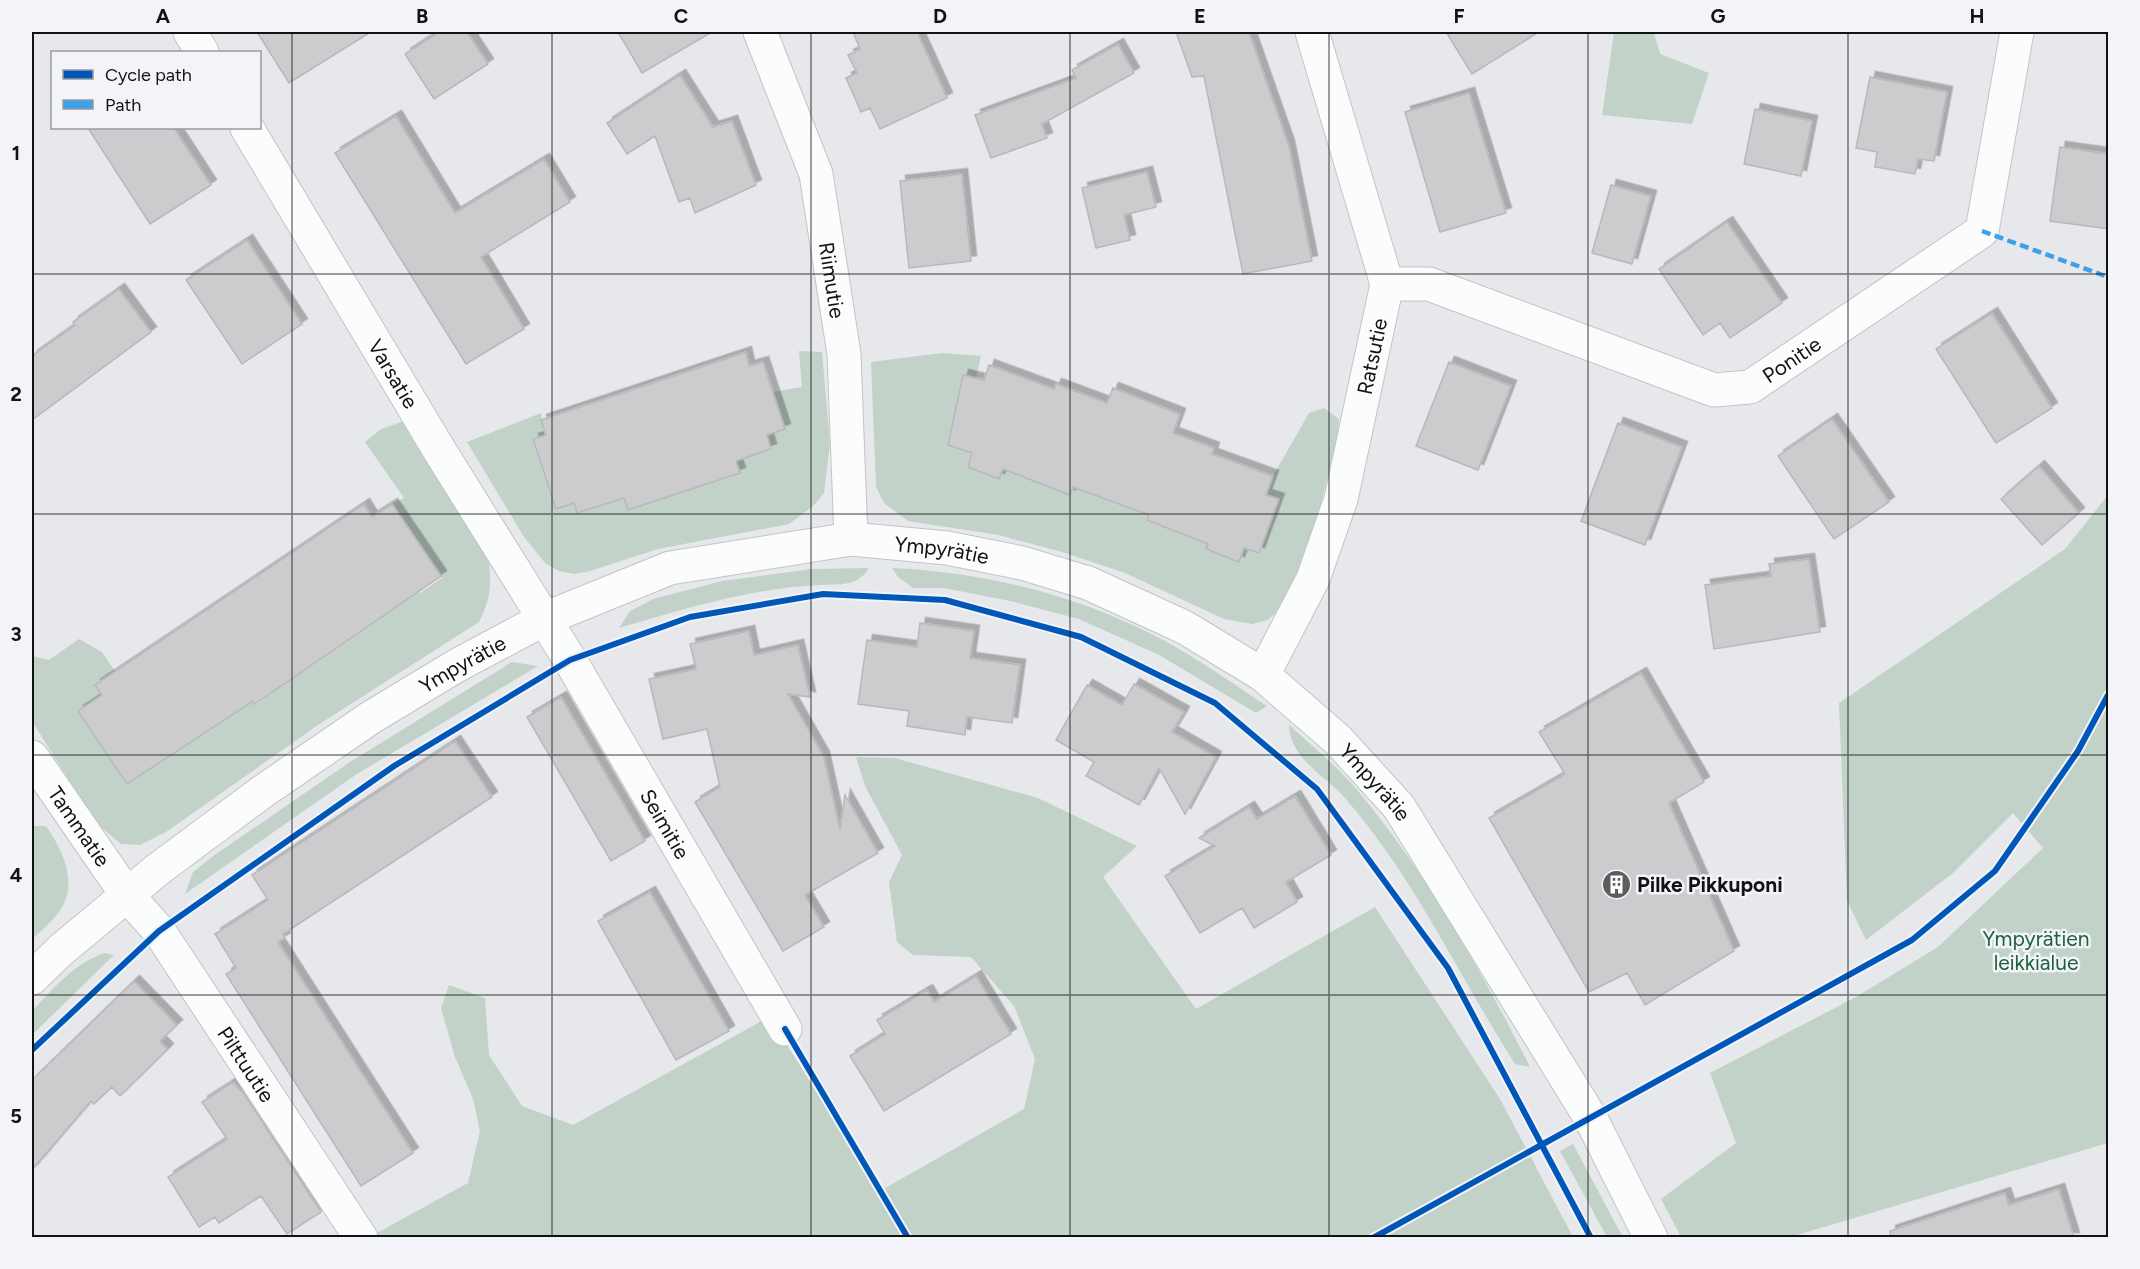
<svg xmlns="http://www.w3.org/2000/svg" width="2140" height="1269" font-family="Figtree,sans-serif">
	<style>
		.green { fill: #c2d2c8 }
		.building { fill: #cccccf; stroke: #b8b8bb; stroke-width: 1.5; filter: url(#shadow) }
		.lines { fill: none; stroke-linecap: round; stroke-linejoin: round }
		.minor-casing { stroke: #c4c4c7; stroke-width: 35 }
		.tertiary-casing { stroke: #c4c4c7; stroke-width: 35 }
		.minor { stroke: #fbfcfc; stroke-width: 33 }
		.tertiary { stroke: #fbfcfc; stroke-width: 33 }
		.quiet { stroke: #3da1ea; stroke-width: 4.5; stroke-dasharray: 9 4.5; stroke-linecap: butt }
		.cycleway-casing { stroke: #f3f4fa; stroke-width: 10 }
		.cycleway { stroke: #0057b8; stroke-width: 6 }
		.grid { fill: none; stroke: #111213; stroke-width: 1.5; stroke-opacity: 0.55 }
		.labels { text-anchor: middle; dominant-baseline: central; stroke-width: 5; stroke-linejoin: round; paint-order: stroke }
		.street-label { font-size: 21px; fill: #111213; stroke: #f3f4fa }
		.poi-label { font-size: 21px; font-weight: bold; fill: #111213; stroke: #f3f4fa; text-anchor: start }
		.park-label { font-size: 21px; fill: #1c623a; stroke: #f3f4fa }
		.neatline { fill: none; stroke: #111213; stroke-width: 2 }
		.grid-label { font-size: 20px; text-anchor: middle; font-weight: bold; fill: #111213 }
	</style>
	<defs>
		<filter id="shadow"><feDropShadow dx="5.5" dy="-5.5" stdDeviation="0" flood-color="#0004"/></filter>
	</defs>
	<rect width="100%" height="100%" fill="#e7e8eb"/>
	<!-- green -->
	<path class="green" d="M1614 32H1654L1660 54 1709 73 1692 124 1602 115Z
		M799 351 822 352 830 444 824 493 813 506 789 524 658 549 587 572 574 574 559 571 545 563 524 537 467 442 541 413 556 509 574 503 577 513 624 498 715 482 740 473 736 461 771 449 767 435 785 429 772 392 802 387Z
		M942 353 981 356 976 378 963 376 948 445 972 453 968 467 999 478 1007 458 1077 475 1083 491 1134 510 1154 503 1147 520 1178 532H1213L1206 550 1239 562 1244 548 1259 553 1278 499 1266 495 1273 476 1309 413 1324 408 1339 419 1336 443 1312 541 1290 600 1268 620 1252 624 1224 619 1125 573 1062 552 998 535 908 521 884 503 876 487 871 362Z
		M404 421 488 557C492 582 491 599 479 622L318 725 166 832 140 845 121 844 95 822 32 721V656L49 660 79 639 102 652 115 671 95 685 102 695 78 712 127 784 153 766 195 718 206 733 240 709 246 692 256 705 273 692 263 678 299 674 319 661 312 650 410 579 420 593 442 578 392 504 404 498 365 442 381 429Z
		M2108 495V1143L1790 1237H1681L1661 1199 1736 1143 1710 1073 1856 997 1938 947 2043 848 2013 813 1953 873 1866 940 1847 901 1839 703 2065 549Z
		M869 568C857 587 841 584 820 585 751 588 685 609 619 628L630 611 653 599 722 581 812 569Z
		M892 568C986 572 1080 596 1163 640 1199 659 1233 684 1267 706L1256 713 1159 655 1079 619 1010 601 944 588H913L898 577Z
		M512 662 538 666 357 774 185 894 193 872 216 854 350 762Z
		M1289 725C1312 746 1338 767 1358 791 1427 874 1481 970 1530 1067L1515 1064C1459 976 1414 877 1345 798 1325 775 1290 759 1289 725Z
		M856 757 895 758 1038 798 1137 846 1103 877 1196 1009 1375 907 1500 1099 1573 1237 376 1238 375 1234 468 1183 480 1131 473 1099 455 1057 441 1008 449 985 485 998 489 1055 522 1106 573 1125 769 1017 880 1191 1024 1109 1035 1059 1014 1006 971 957 913 955 897 942 889 882 902 855 865 786Z
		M32 826H46C63 850 80 886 58 913 51 923 40 931 32 940Z
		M105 953 114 955 32 1035V1011C54 988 74 963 105 953Z
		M1573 1144 1619 1230 1623 1237H1607L1560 1151Z"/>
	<!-- building -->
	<path class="building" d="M257 32H371L289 83Z
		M439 32H467L488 64 434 99 405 54Z
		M618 32H712L642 73Z
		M853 32H917L947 98 880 129 870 108 861 112 846 78 857 73 848 55 860 49Z
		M1176 32H1249L1289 146 1312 261 1243 274 1204 76 1192 77Z
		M1446 32H1539L1472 74Z
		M1118 44 1134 73 1042 124 1047 138 991 158 975 115 1076 78 1072 70Z
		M680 75 713 127 732 121 756 185 695 213 690 198 679 202 655 136 627 154 607 123Z
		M1870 77 1947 92 1934 161 1918 159 1915 174 1875 167 1877 152 1856 148Z
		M1469 93 1506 213 1440 232 1405 112Z
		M1755 109 1812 121 1801 176 1744 164Z
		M396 116 455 213 544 159 570 202 481 257 524 329 466 364 335 153Z
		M88 128H174L211 185 150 224Z
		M2060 147 2109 154V229L2050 221Z
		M1147 172 1156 207 1124 215 1130 240 1096 248 1082 188Z
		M962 174 971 261 909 268 900 181Z
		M1611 185 1651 196 1632 264 1592 253Z
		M1727 222 1782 303 1730 338 1720 323 1703 335 1659 269Z
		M247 240 302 324 242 364 186 280Z
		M119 289 151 332 32 420V356L75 325 73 322Z
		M1992 313 2052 408 1996 443 1936 349Z
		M746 352 749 366 763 362 785 429 767 435 771 449 736 461 740 473 628 510 624 498 577 513 574 503 556 509 533 439 546 435 541 420Z
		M1449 362 1511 386 1478 470 1416 446Z
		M989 365 1054 389 1056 384 1107 403 1113 388 1180 414 1173 433 1214 448 1212 454 1273 476 1266 495 1279 499 1259 553 1244 548 1239 562 1206 549 1208 544 1147 520 1149 515 1073 487 1070 495 1003 469 999 479 968 467 972 453 948 445 963 375 984 380Z
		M1832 419 1889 502 1834 539 1778 456Z
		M1618 423 1682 447 1645 545 1581 521Z
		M2039 466 2079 513 2042 545 2001 499Z
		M364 504 372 517 392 504 441 576 255 704 253 701 127 784 78 711 102 695 95 685Z
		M1809 559 1820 632 1714 649 1705 585 1771 576 1769 564Z
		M920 623 974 631 970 658 1020 665 1012 723 967 717 965 735 907 726 909 711 858 704 867 640 917 647Z
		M749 631 754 655 798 645 810 697 788 694 824 757 840 830 845 795 878 853 805 895 824 927 783 951 695 802 720 787 707 729 663 739 649 679 696 669 690 644Z
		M1641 673 1704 782 1669 803 1734 951 1645 1005 1627 973 1589 992 1489 818 1565 774 1539 732Z
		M1134 684 1184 712 1172 732 1216 757 1185 814 1159 768 1139 805 1086 776 1094 762 1056 740 1087 685 1122 705Z
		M561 697 645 841 611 861 527 717Z
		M455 741 492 797 283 934 285 938 278 942 413 1153 361 1186 226 974 236 968 215 934 268 900 252 875Z
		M1295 796 1331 855 1286 882 1297 902 1254 928 1242 908 1200 933 1165 876 1215 846 1199 838 1249 807 1257 819Z
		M650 892 729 1031 676 1060 598 921Z
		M976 976 1011 1034 884 1111 850 1056 885 1034 877 1020 927 990 934 1002Z
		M134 981 177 1025 160 1041 168 1049 120 1096 112 1087 94 1104 91 1101 32 1170V1080Z
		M233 1082 244 1094 321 1212 287 1234 261 1196 219 1223 215 1217 199 1227 168 1177 227 1139 202 1102Z
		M2059 1189 2074 1238H1891L1890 1231 2005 1193 2009 1205Z"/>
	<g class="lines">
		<defs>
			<g id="minor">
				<path d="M190 32 202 52"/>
				<path id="s1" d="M760 32 816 174 844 354 851 539"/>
				<path id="s2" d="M247 128 438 448 570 660 785 1029"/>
				<path id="s3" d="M1387 284H1429L1714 390 1750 387 1982 231 2017 32"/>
				<path id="s4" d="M1263 675 1313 579 1341 499 1387 284 1312 32"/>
				<path id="s5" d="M32 757 127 895 159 931 361 1238"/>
			</g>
			<g id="tertiary">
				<path id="s6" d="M32 978 61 950 157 870 262 792 370 718 456 666 544 619 670 568 851 539 947 548 1022 563 1088 583 1184 627 1263 675 1338 740 1399 807 1590 1117 1651 1238"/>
			</g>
		</defs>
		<!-- minor casing -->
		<use href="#minor" class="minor-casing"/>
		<!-- tertiary casing -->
		<use href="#tertiary" class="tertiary-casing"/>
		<!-- minor -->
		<use href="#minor" class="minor"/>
		<!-- tertiary -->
		<use href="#tertiary" class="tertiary"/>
		<!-- quiet -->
		<path class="quiet" d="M1982 231 2108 277"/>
		<defs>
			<path id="cycleway" d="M785 1029 908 1238
				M32 1050 159 931 394 766 570 660 690 617 823 594 945 600 1081 637 1215 703 1317 789 1448 968 1591 1238
				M1373 1238 1912 940 1995 871 2078 751 2108 695"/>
		</defs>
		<!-- cycleway casing -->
		<use href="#cycleway" class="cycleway-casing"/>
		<!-- cycleway -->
		<use href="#cycleway" class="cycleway"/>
	</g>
	<!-- grid -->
	<path class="grid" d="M292 32V1238M552 32V1238M811 32V1238M1070 32V1238M1329 32V1238M1588 32V1238M1848 32V1238M32 274H2108M32 514H2108M32 755H2108M32 995H2108"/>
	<!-- icons -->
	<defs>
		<symbol id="building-disc" viewBox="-11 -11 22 22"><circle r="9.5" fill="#5c5d5f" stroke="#f3f4fa"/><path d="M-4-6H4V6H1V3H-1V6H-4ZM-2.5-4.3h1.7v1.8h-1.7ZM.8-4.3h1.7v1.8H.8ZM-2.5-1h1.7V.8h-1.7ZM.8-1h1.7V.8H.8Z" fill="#fff"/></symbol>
	</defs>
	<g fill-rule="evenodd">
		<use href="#building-disc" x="1600" y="868" width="33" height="33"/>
	</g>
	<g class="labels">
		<!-- street labels -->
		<g class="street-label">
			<text stroke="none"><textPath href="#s1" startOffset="260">Riimutie</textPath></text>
			<text stroke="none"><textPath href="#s4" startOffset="339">Ratsutie</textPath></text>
			<text stroke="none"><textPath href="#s3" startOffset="432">Ponitie</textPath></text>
			<text stroke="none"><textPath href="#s2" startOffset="286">Varsatie</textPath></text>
			<text stroke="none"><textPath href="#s6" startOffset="1038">Ympyrätie</textPath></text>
			<text stroke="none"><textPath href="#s6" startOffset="534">Ympyrätie</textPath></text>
			<text stroke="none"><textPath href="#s6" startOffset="1542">Ympyrätie</textPath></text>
			<text stroke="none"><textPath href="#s2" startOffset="812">Seimitie</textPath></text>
			<text stroke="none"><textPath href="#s5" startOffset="84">Tammatie</textPath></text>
			<text stroke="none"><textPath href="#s5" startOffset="375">Pilttuutie</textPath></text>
		</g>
		<!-- poi labels -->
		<g class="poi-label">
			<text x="1637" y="884">Pilke Pikkuponi</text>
		</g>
		<!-- park labels -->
		<g class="park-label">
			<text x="2036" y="938">Ympyrätien<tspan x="2036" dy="24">leikkialue</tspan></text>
		</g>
	</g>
	<!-- border -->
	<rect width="2140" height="1269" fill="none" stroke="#f3f4fa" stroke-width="66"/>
	<!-- legend -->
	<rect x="51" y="51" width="210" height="78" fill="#f3f4fa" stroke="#999a9e" stroke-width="1.5"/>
	<rect x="63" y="70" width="30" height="9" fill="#0057b8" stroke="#999a9e" stroke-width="1.5"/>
	<text x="105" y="81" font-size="18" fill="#111213">Cycle path</text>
	<rect x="63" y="100" width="30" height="9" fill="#3da1ea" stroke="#999a9e" stroke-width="1.5"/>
	<text x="105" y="111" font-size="18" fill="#111213">Path</text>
	<rect x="33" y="33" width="2074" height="1203" class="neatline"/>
	<g class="grid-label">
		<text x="163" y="23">A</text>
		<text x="422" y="23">B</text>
		<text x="681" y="23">C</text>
		<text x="940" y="23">D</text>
		<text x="1200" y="23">E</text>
		<text x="1459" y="23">F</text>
		<text x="1718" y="23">G</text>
		<text x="1977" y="23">H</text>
		<text x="16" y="160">1</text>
		<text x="16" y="401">2</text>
		<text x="16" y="641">3</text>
		<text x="16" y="882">4</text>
		<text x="16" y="1123">5</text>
	</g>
</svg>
